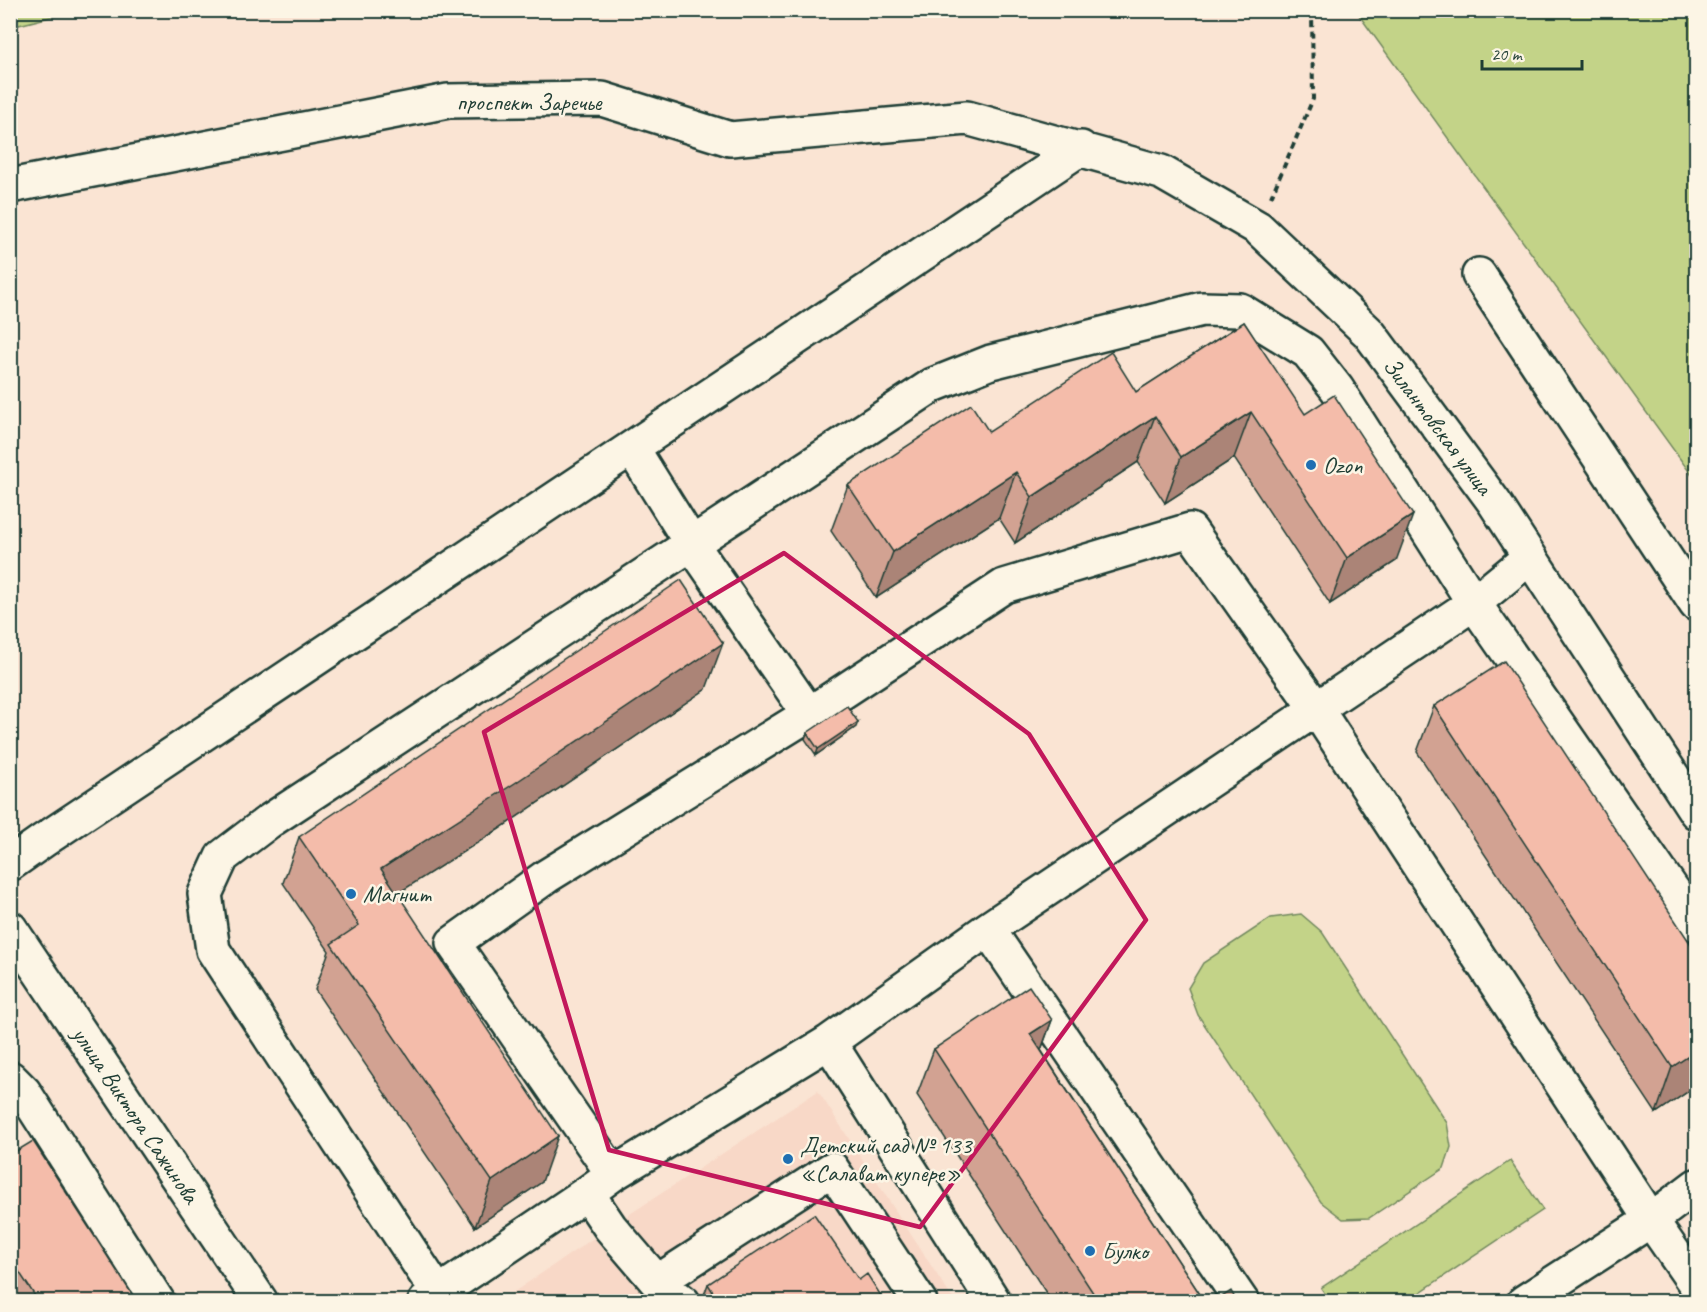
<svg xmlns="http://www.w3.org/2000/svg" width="1707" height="1312" font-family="Caveat,sans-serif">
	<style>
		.built { fill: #f8d8c7 }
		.green { fill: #c3d388; stroke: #71885e; stroke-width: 1.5 }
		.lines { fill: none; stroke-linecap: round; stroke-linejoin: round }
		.minor-casing { stroke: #1f3d34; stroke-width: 38 }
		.path { stroke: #1f3d34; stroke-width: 4; stroke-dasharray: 6 4.5; stroke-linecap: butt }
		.minor { stroke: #fcf5e5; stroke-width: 33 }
		.wall { fill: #d2a292; stroke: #1f3d34; stroke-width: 1.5 }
		.shaded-wall { fill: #ab8477; stroke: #1f3d34; stroke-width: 1.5 }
		.building { fill: #f4bcaa; stroke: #1f3d34; stroke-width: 1.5 }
		.marked { fill: none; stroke: #c2185b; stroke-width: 4.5; stroke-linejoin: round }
		.poi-dot { fill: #1f6fb2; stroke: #fcf5e5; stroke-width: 2 }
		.labels { text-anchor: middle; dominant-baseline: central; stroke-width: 5; stroke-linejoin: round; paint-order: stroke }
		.street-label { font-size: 24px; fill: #1f3d34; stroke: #fcf5e5 }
		.poi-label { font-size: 24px; fill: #1f3d34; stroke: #fcf5e5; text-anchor: start }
	</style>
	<rect width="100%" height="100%" fill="#fae4d3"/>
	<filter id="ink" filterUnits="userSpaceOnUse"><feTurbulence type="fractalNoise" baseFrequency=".0167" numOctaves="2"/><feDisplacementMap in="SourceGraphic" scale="12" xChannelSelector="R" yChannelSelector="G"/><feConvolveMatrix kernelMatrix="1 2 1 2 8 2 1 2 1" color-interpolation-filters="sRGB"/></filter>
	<g filter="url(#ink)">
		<!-- built -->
		<path class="built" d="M818 1091 954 1301 499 1302 610 1227Z"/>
		<!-- green -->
		<path class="green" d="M11 10H74V11L11 27Z
			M1356 11H1696V481Z
			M1301 914 1322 932 1447 1123 1451 1147 1444 1168 1369 1218 1343 1219 1321 1202 1198 1015 1188 988 1203 963 1271 918Z
			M1510 1161 1543 1210 1407 1301H1330L1321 1288Z"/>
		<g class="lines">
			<defs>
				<path id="minor" d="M10 186 448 101 602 99 730 139 967 118 1161 172 1258 228 1369 333 1494 502 1696 812
					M1479 275 1696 604
					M632 448 691 543 809 714
					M10 864 44 840 1081 148
					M10 928 261 1302
					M988 929 1242 1302
					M829 1042 994 1302
					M10 1078 24 1092 158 1302
					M613 1174 453 943 547 876 809 714 1004 586 1190 530 1317 710 1651 1220 1696 1285
					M587 1193 610 1227 657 1282 832 1169 920 1302
					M657 1282 683 1302
					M438 1293 213 950 205 894 222 857 268 822 933 385 991 362 1202 309 1240 310 1308 352 1337 389 1474 603 1696 924
					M425 1302 587 1193 613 1174 829 1042 988 929 1474 603 1530 557
					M1524 1302 1651 1220 1696 1186"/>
			</defs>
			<!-- minor casing -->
			<use href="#minor" class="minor-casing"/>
			<!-- path -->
			<path class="path" d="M1271 197 1313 99 1312 10"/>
			<!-- minor -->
			<use href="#minor" class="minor"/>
		</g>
		<!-- wall -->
		<path class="wall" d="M1244 322 1396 561 1330 604 1234 458 1165 503 1138 462 1015 543 999 518 876 598 831 531 848 485 989 432 1136 392Z
			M706 689 499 829 397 893 542 1182 475 1227 315 990 329 951 283 883 299 837Z
			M1434 706 1696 1086 1656 1113 1417 752Z
			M856 727 816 755 805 739 807 733Z
			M1052 1020 1041 1050 1205 1302H1052L917 1095 934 1049Z
			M10 1155 137 1302H10Z
			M859 1280 885 1302H708L704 1295 708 1284Z"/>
		<!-- shaded-wall -->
		<path class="shaded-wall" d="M1251 412 1234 458 1165 503 1181 457Z
			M1155 416 1138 462 1015 543 1032 497Z
			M1016 472 999 518 876 598 893 552Z
			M1413 515 1396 561 1330 604 1347 558Z
			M723 643 706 689 499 829 364 915 381 869Z
			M858 722 856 727 816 755 818 749Z
			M1052 1020 1035 1066 1030 1034Z
			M1696 1051V1086L1656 1113 1672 1067Z
			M558 1136 542 1182 475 1227 492 1181Z"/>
		<!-- building -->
		<path class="building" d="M1244 322 1305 414 1334 395 1413 515 1347 558 1251 412 1181 457 1155 416 1032 497 1016 472 893 552 848 485 971 404 989 432 1111 352 1136 392Z
			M681 580 723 643 515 783 381 869 558 1136 492 1181 331 944 359 925 299 837Z
			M1504 661 1696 952V1051L1672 1067 1434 706Z
			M847 706 858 722 818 749 807 733Z
			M1029 986 1052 1020 1030 1034 1205 1302H1099L934 1049Z
			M33 1141 137 1302H39L10 1258V1155Z
			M814 1214 859 1280 867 1274 885 1302H719L708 1284Z
			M1231 1291 1237 1302H1214Z"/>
	</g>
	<!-- marked area -->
	<path class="marked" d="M784 553 1029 734 1146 920 920 1227 609 1150 484 732Z"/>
	<!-- markers -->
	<g class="poi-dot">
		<circle cx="1311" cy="465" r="6"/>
		<circle cx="351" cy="894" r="6"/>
		<circle cx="788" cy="1159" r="6"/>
		<circle cx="1090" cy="1251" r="6"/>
	</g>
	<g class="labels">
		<!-- street labels -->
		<g class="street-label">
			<text x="529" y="102">проспект Заречье</text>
			<text transform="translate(1438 426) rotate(53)">Зилантовская улица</text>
			<text transform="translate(136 1115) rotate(56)">улица Виктора Сажинова</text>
		</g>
		<!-- poi labels -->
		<g class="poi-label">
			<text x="1323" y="465">Ozon</text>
			<text x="363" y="894">Магнит</text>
			<text x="800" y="1145">Детский сад № 133<tspan x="800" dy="28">«Салават купере»</tspan></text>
			<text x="1102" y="1251">Булко</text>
		</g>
	</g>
	<!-- margin -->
	<rect width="1707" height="1312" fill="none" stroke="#fcf5e5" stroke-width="36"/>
	<rect x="18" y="18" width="1671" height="1276" fill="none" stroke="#1f3d34" stroke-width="2" filter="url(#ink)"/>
	<!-- scale -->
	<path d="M1482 60v9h100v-9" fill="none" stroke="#1f3d34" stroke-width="3"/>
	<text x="1491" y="60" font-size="18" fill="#1f3d34" stroke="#fcf5e5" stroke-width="4.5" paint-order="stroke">20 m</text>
</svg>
